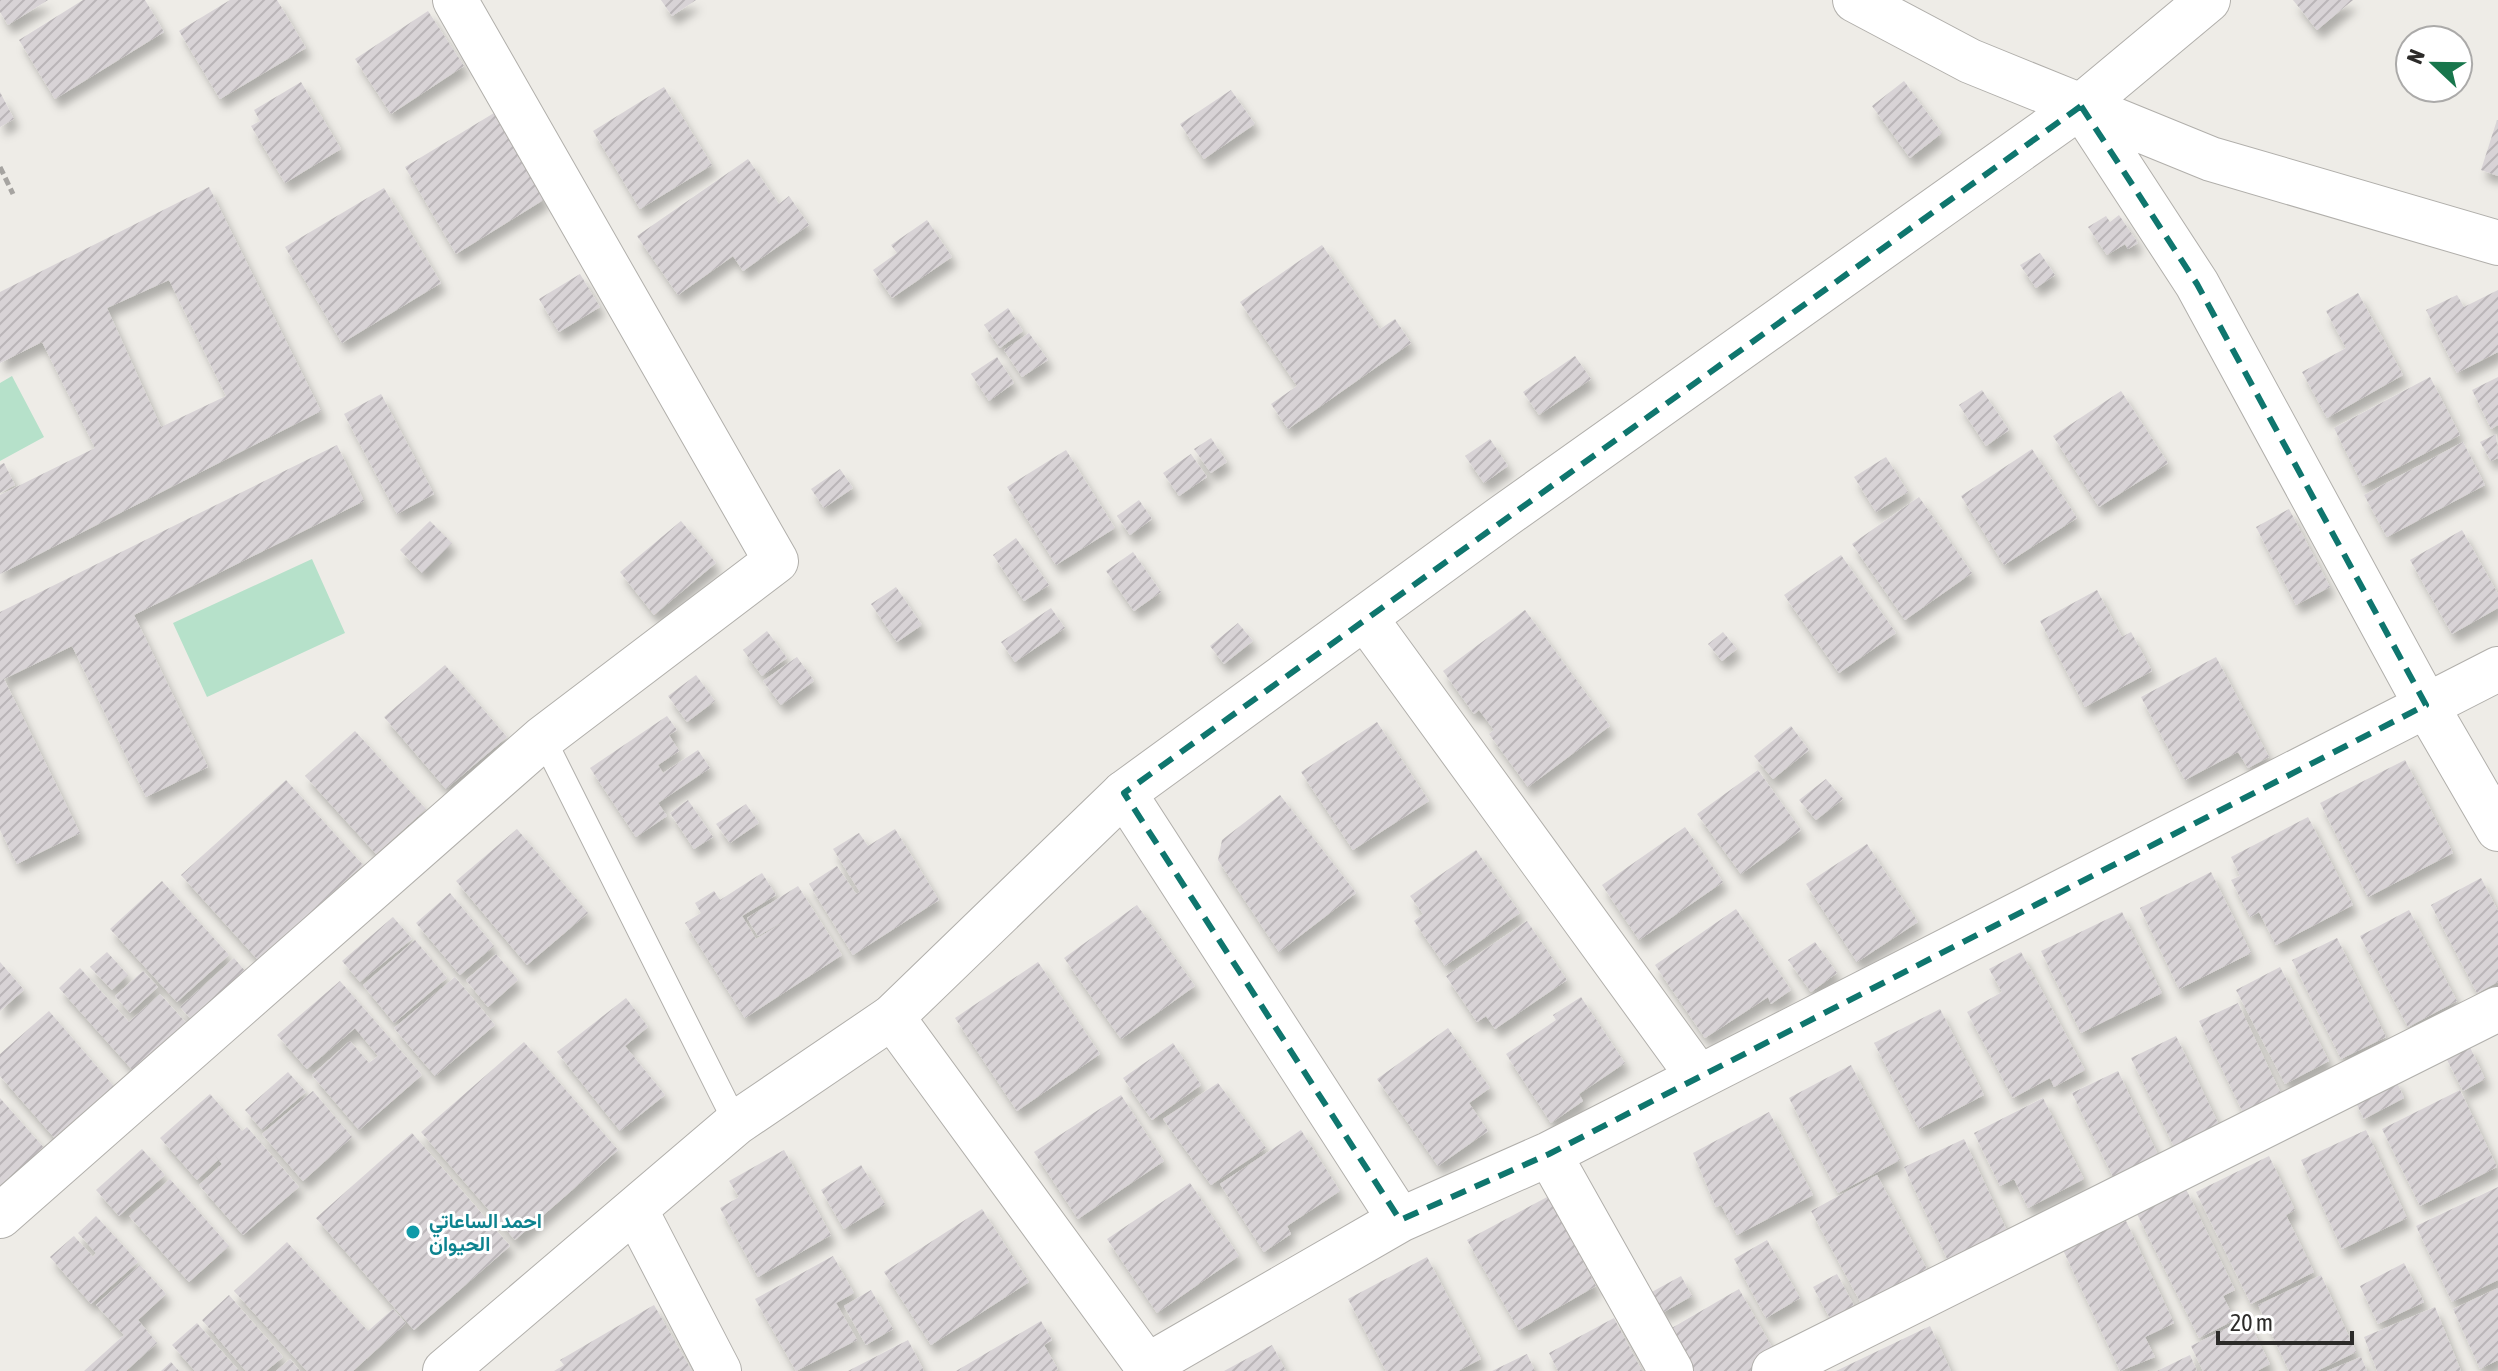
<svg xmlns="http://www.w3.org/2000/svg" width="2498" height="1371" font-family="'Asap Condensed',Vazirmatn,sans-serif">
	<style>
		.garden { fill: #b6e1ca }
		.building { fill: url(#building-hatch); fill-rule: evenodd; filter: url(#shadow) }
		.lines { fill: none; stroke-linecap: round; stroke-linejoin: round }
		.service-casing { stroke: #b1afab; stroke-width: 26 }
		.minor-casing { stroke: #b1afab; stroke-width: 46 }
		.tertiary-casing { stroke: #b1afab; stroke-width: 46 }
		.path { stroke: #a6a4a1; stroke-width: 5; stroke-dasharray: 8 4; stroke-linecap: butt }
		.service { stroke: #fff; stroke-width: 24 }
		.minor { stroke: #fff; stroke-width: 44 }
		.tertiary { stroke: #fff; stroke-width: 44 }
		.marked { fill: none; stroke: #0f766e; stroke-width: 6; stroke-dasharray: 16 10; stroke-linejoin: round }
		.culture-dot { fill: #0f9aa8; stroke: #fff; stroke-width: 3 }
		.labels { text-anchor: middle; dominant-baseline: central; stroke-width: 6; stroke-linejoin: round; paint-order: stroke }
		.culture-label { font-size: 20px; font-weight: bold; fill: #0d838f; stroke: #fff; text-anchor: start }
	</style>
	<defs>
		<pattern id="building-hatch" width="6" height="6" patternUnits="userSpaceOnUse" patternTransform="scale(2)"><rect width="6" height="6" fill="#d8d3d6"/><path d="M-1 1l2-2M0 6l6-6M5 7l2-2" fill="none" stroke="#bab5b8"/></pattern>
		<filter id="shadow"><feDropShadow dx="5" dy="9" stdDeviation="4" flood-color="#0004"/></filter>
	</defs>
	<rect width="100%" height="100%" fill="#eeece7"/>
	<!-- garden -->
	<path class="garden" d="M12 376 44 437 0 461V383Z
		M312 559 345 633 207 697 173 623Z"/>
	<!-- building -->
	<path class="building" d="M0 0H48L8 25 0 12Z
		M83 0H145L164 32 55 99 19 40Z
		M230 0H277L306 48 220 99 179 31Z
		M661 0H696L672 16Z
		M2293 0H2353L2317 30Z
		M428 11 464 66 391 114 355 59Z
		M1904 81 1942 133 1910 158 1872 106Z
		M301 82 341 149 285 183 251 126 260 121 254 110Z
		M664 87 712 165 640 209 593 131Z
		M1231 90 1255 124 1204 159 1180 124Z
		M0 92 14 119 0 127Z
		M494 113 545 199 456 254 405 167Z
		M2497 120H2498V176L2481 170Z
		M748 159 779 204 789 196 809 225 743 271 733 256 678 295 637 236Z
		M209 187 321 411 0 574V495L95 448 42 342 0 363V292ZM169 280 226 396 161 427 107 308Z
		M384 188 441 283 342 343 285 247Z
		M2119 215 2138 243 2128 249 2125 244 2107 255 2088 227 2106 216 2110 222Z
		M927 220 952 257 892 298 873 270 897 253 891 245Z
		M1322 245 1380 329 1395 319 1411 343 1288 429 1271 404 1297 386 1240 302Z
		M2040 253 2055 275 2036 288 2020 265Z
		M580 274 600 307 559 332 539 299Z
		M2498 290V352L2457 373 2426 310 2457 295 2464 307Z
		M2358 293 2403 375 2327 418 2302 372 2346 348 2326 311Z
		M1008 308 1023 331 1000 348 984 325Z
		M1029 333 1048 360 1022 377 1004 350Z
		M1575 356 1591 379 1539 415 1523 392Z
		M997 357 1014 383 989 401 971 374Z
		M2430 377 2460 435 2363 486 2334 428Z
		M2498 377V425L2491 429 2472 390Z
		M1982 390 2009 430 1986 446 1959 405Z
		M2121 391 2168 463 2099 507 2053 436Z
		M381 394 434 494 397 514 344 414Z
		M2496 434 2498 458 2491 461 2480 442Z
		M1211 438 1227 462 1211 473 1194 449Z
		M1490 439 1508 466 1484 483 1465 456Z
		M2463 442 2485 485 2387 537 2364 495Z
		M337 445 364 501 134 615 208 767 146 797 72 646 4 679 80 833 17 864 0 830V612Z
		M2032 449 2077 518 2004 565 1961 496Z
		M1066 450 1115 528 1056 565 1007 487Z
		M1191 454 1207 477 1179 496 1163 473Z
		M1886 457 1908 492 1876 512 1854 477Z
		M4 463 15 485 0 493V465Z
		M840 469 853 488 824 508 811 489Z
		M1919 497 1972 573 1905 620 1852 544Z
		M1139 500 1152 519 1130 535 1117 516Z
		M2289 509 2330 587 2296 605 2256 527Z
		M430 521 452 543 422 573 400 550Z
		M681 521 716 563 654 615 620 572Z
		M2462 530 2498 594V608L2452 634 2410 560Z
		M1016 538 1049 585 1024 601 993 555Z
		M1133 552 1161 592 1134 611 1106 571Z
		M1841 555 1896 633 1839 673 1784 595Z
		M896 587 922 625 897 642 871 604Z
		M2097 590 2122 637 2131 632 2152 671 2085 707 2040 621Z
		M1051 608 1065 628 1015 662 1001 642Z
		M1525 610 1610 726 1528 787 1489 734 1494 730 1479 710 1474 714 1443 671Z
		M1238 623 1253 641 1224 664 1210 646Z
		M767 631 787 658 762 676 743 650Z
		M1723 632 1737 649 1722 661 1708 644Z
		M797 657 814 681 781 705 763 681Z
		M2216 657 2269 757 2248 768 2238 752 2185 780 2141 697Z
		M445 665 507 737 446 789 384 717Z
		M696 675 715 701 687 722 668 696Z
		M667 716 677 730 669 735 679 751 658 765 663 773 698 750 710 768 658 803 667 816 636 837 590 768Z
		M1377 722 1429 801 1353 850 1301 772Z
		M1791 726 1809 750 1773 779 1754 756Z
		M355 731 426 809 376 854 305 776Z
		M2405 760 2453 853 2368 897 2320 803Z
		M1758 770 1801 830 1741 874 1697 814Z
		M1826 779 1843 799 1816 820 1799 800Z
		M286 780 363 865 258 960 181 875Z
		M1280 795 1356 893 1279 952 1218 860 1222 840Z
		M688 800 713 837 694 849 670 813Z
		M746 804 759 823 730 843 716 824Z
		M2308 817 2353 905 2276 945 2259 912 2250 917 2231 880 2240 876 2231 857Z
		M1685 827 1723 882 1639 940 1602 885Z
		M517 829 588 913 527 965 456 881Z
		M895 829 939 900 853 955 809 884 837 866 856 894 860 892 833 849 859 833 868 846Z
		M1867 844 1918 922 1857 962 1806 884Z
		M1476 850 1520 913 1445 966 1414 921 1423 914 1410 896Z
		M2211 872 2251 953 2179 989 2140 908Z
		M762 873 776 895 742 916 756 939 790 918 758 936 747 918 798 886 842 955 745 1018 685 923 701 913 695 903 714 891 720 900Z
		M2481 878 2498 911V982L2477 993 2431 905Z
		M162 881 229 955 177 1002 110 929Z
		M450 893 494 946 460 975 416 923Z
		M1137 905 1195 986 1121 1039 1064 958Z
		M1736 909 1791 990 1771 1004 1768 997 1705 1038 1655 965Z
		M2409 910 2457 1001 2408 1027 2360 936Z
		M2122 912 2162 993 2081 1033 2041 951Z
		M393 917 412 939 360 982 342 961Z
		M1527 921 1567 980 1495 1029 1486 1016 1477 1022 1446 976Z
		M2337 938 2386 1037 2341 1059 2292 960Z
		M415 940 447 978 394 1023 363 985Z
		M1815 942 1837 973 1811 992 1788 960Z
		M107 952 128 975 112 990 90 967Z
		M2021 952 2085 1070 2054 1087 2050 1078 2013 1098 1967 1012 2002 992 1989 969Z
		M496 954 518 980 488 1007 466 980Z
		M234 958 246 972 192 1020 180 1007Z
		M0 962 24 990 0 1011Z
		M1038 962 1100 1054 1017 1111 955 1018Z
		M2280 967 2329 1061 2285 1084 2236 990Z
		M80 968 129 1022 160 994 188 1025 135 1073 59 988Z
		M143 971 158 987 130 1013 115 996Z
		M455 977 495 1025 435 1076 394 1028Z
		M340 981 422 1075 359 1130 312 1075 350 1041 369 1063 378 1056 355 1028 307 1069 277 1035Z
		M1581 997 1625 1063 1579 1094 1583 1101 1551 1123 1506 1054 1556 1020 1553 1015Z
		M626 998 648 1027 625 1046 665 1095 620 1131 557 1052Z
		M2238 1003 2283 1098 2245 1117 2199 1021Z
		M1940 1009 1984 1095 1919 1129 1874 1043Z
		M49 1011 117 1090 58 1142 0 1076V1054Z
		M1448 1028 1490 1088 1469 1103 1488 1131 1438 1166 1377 1079Z
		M2176 1036 2222 1131 2177 1153 2131 1058Z
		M524 1042 618 1150 515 1240 421 1132Z
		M1173 1043 1201 1085 1152 1120 1123 1078Z
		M2469 1045 2485 1079 2463 1091 2445 1056Z
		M1851 1065 1900 1160 1838 1193 1789 1098Z
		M2118 1071 2160 1159 2115 1181 2072 1093Z
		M288 1072 306 1092 262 1130 245 1110Z
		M2395 1078 2404 1098 2364 1119 2354 1099Z
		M1218 1083 1266 1148 1211 1185 1163 1119Z
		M2460 1090 2497 1167 2420 1206 2382 1129Z
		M313 1091 352 1137 303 1181 262 1134Z
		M210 1094 242 1131 247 1127 299 1187 243 1235 199 1185 222 1164 214 1154 218 1160 197 1180 160 1138Z
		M1121 1095 1164 1161 1078 1219 1034 1152Z
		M0 1098 45 1149 0 1189Z
		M2043 1098 2084 1179 2028 1208 2014 1179 2000 1186 1974 1133Z
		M1769 1112 1813 1195 1737 1235 1721 1205 1716 1207 1693 1153Z
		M1301 1130 1340 1191 1287 1226 1291 1234 1264 1252 1220 1184Z
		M2366 1130 2407 1218 2342 1249 2301 1160Z
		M412 1133 510 1246 414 1330 316 1218Z
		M1964 1139 2009 1235 1949 1263 1904 1167Z
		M142 1149 165 1175 119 1216 96 1190Z
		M784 1150 831 1235 758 1277 720 1208 739 1197 729 1181Z
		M2269 1156 2295 1210 2286 1215 2314 1272 2251 1304 2196 1192Z
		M861 1165 885 1204 844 1229 821 1190Z
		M1877 1175 1928 1271 1863 1307 1811 1211Z
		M170 1179 229 1246 189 1282 129 1216Z
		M1190 1183 1239 1256 1157 1313 1107 1239Z
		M2498 1187V1280L2452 1302 2416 1226Z
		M2186 1189 2235 1290 2223 1296 2235 1320 2199 1338 2137 1214Z
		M1549 1196 1596 1286 1519 1330 1467 1240Z
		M982 1209 1029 1282 931 1345 884 1272Z
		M96 1216 138 1262 91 1304 50 1257 74 1236 93 1257 96 1253 78 1233Z
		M2126 1221 2174 1323 2145 1337 2155 1357 2120 1371 2063 1250Z
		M1767 1240 1800 1298 1766 1318 1734 1259Z
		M287 1242 368 1331 393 1309 406 1323 353 1371H307L234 1291Z
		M833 1256 854 1293 836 1303 857 1340 796 1371 755 1299Z
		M1427 1257 1481 1359 1458 1371H1386L1348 1299Z
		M2404 1263 2424 1302 2378 1324 2360 1286Z
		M140 1265 166 1294 138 1320 157 1343 126 1371H84L124 1335 96 1305Z
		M1837 1274 1856 1309 1832 1322 1813 1287Z
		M2321 1275 2356 1352 2317 1371H2289L2258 1305Z
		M1681 1276 1692 1296 1662 1313 1650 1293Z
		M2498 1288V1360L2480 1369 2453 1309Z
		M1739 1289 1777 1356 1750 1371H1693L1670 1329Z
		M871 1290 893 1329 866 1345 844 1306Z
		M229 1295 283 1357 266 1371H246L202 1320Z
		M654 1305 692 1371H554L564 1365 560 1360Z
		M2435 1307 2461 1371H2377L2364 1337Z
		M1614 1318 1642 1371H1558L1549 1353Z
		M2247 1318 2270 1364 2257 1371H2203L2191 1346Z
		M1041 1321 1052 1340 1044 1345 1058 1369 1055 1371H956Z
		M197 1323 239 1371H195L172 1345Z
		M1930 1326 1951 1371H1836Z
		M908 1340 924 1371H848Z
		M1272 1345 1286 1371H1224Z
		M1527 1354 1535 1371H1492Z
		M2190 1355 2197 1371H2157Z
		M2361 1357 2367 1371H2327Z
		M290 1359 300 1371H276Z
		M171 1362 179 1371H161Z"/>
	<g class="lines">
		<defs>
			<path id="service" d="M543 738 736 1123"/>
			<path id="minor" d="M1855 0 1970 61 2081 106 2197 284 2426 705 2498 829
				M2081 106 2211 159 2498 243
				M1366 619 1698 1076
				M1124 793 1400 1220
				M892 1017 1147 1366 1400 1220 1549 1154 2498 669
				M1549 1154 1671 1371
				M636 1211 719 1371
				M0 1216 543 738 776 561 455 0
				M1774 1371 2498 1009"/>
			<path id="tertiary" d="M445 1371 736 1123 892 1017 1124 793 1504 516 2081 106 2208 0"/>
		</defs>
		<!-- service casing -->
		<use href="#service" class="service-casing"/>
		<!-- minor casing -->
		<use href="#minor" class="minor-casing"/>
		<!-- tertiary casing -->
		<use href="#tertiary" class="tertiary-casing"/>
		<!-- path -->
		<path class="path" d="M0 167 13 194"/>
		<!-- service -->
		<use href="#service" class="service"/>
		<!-- minor -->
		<use href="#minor" class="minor"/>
		<!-- tertiary -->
		<use href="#tertiary" class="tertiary"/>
	</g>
	<!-- marked area -->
	<path class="marked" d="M2081 106 2197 284 2426 705 1549 1154 1400 1220 1124 793Z"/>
	<!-- markers -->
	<circle class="culture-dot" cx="413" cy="1232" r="8"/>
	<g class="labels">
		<!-- culture labels -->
		<g class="culture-label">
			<text x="429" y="1220">احمد الساعاتي<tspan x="429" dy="23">الحيوان</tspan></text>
		</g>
	</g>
	<!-- north arrow -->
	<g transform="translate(2434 64) rotate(292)"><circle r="38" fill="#ffffff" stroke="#abaaa9" stroke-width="2"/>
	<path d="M0-6L14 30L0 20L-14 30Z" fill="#18764c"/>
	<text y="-12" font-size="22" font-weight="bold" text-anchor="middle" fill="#2c2b29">N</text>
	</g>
	<!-- scale -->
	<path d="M2218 1331v12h134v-12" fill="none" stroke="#2c2b29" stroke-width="4"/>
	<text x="2230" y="1331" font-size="24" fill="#2c2b29" stroke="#ffffff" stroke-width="6" paint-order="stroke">20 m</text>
</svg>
